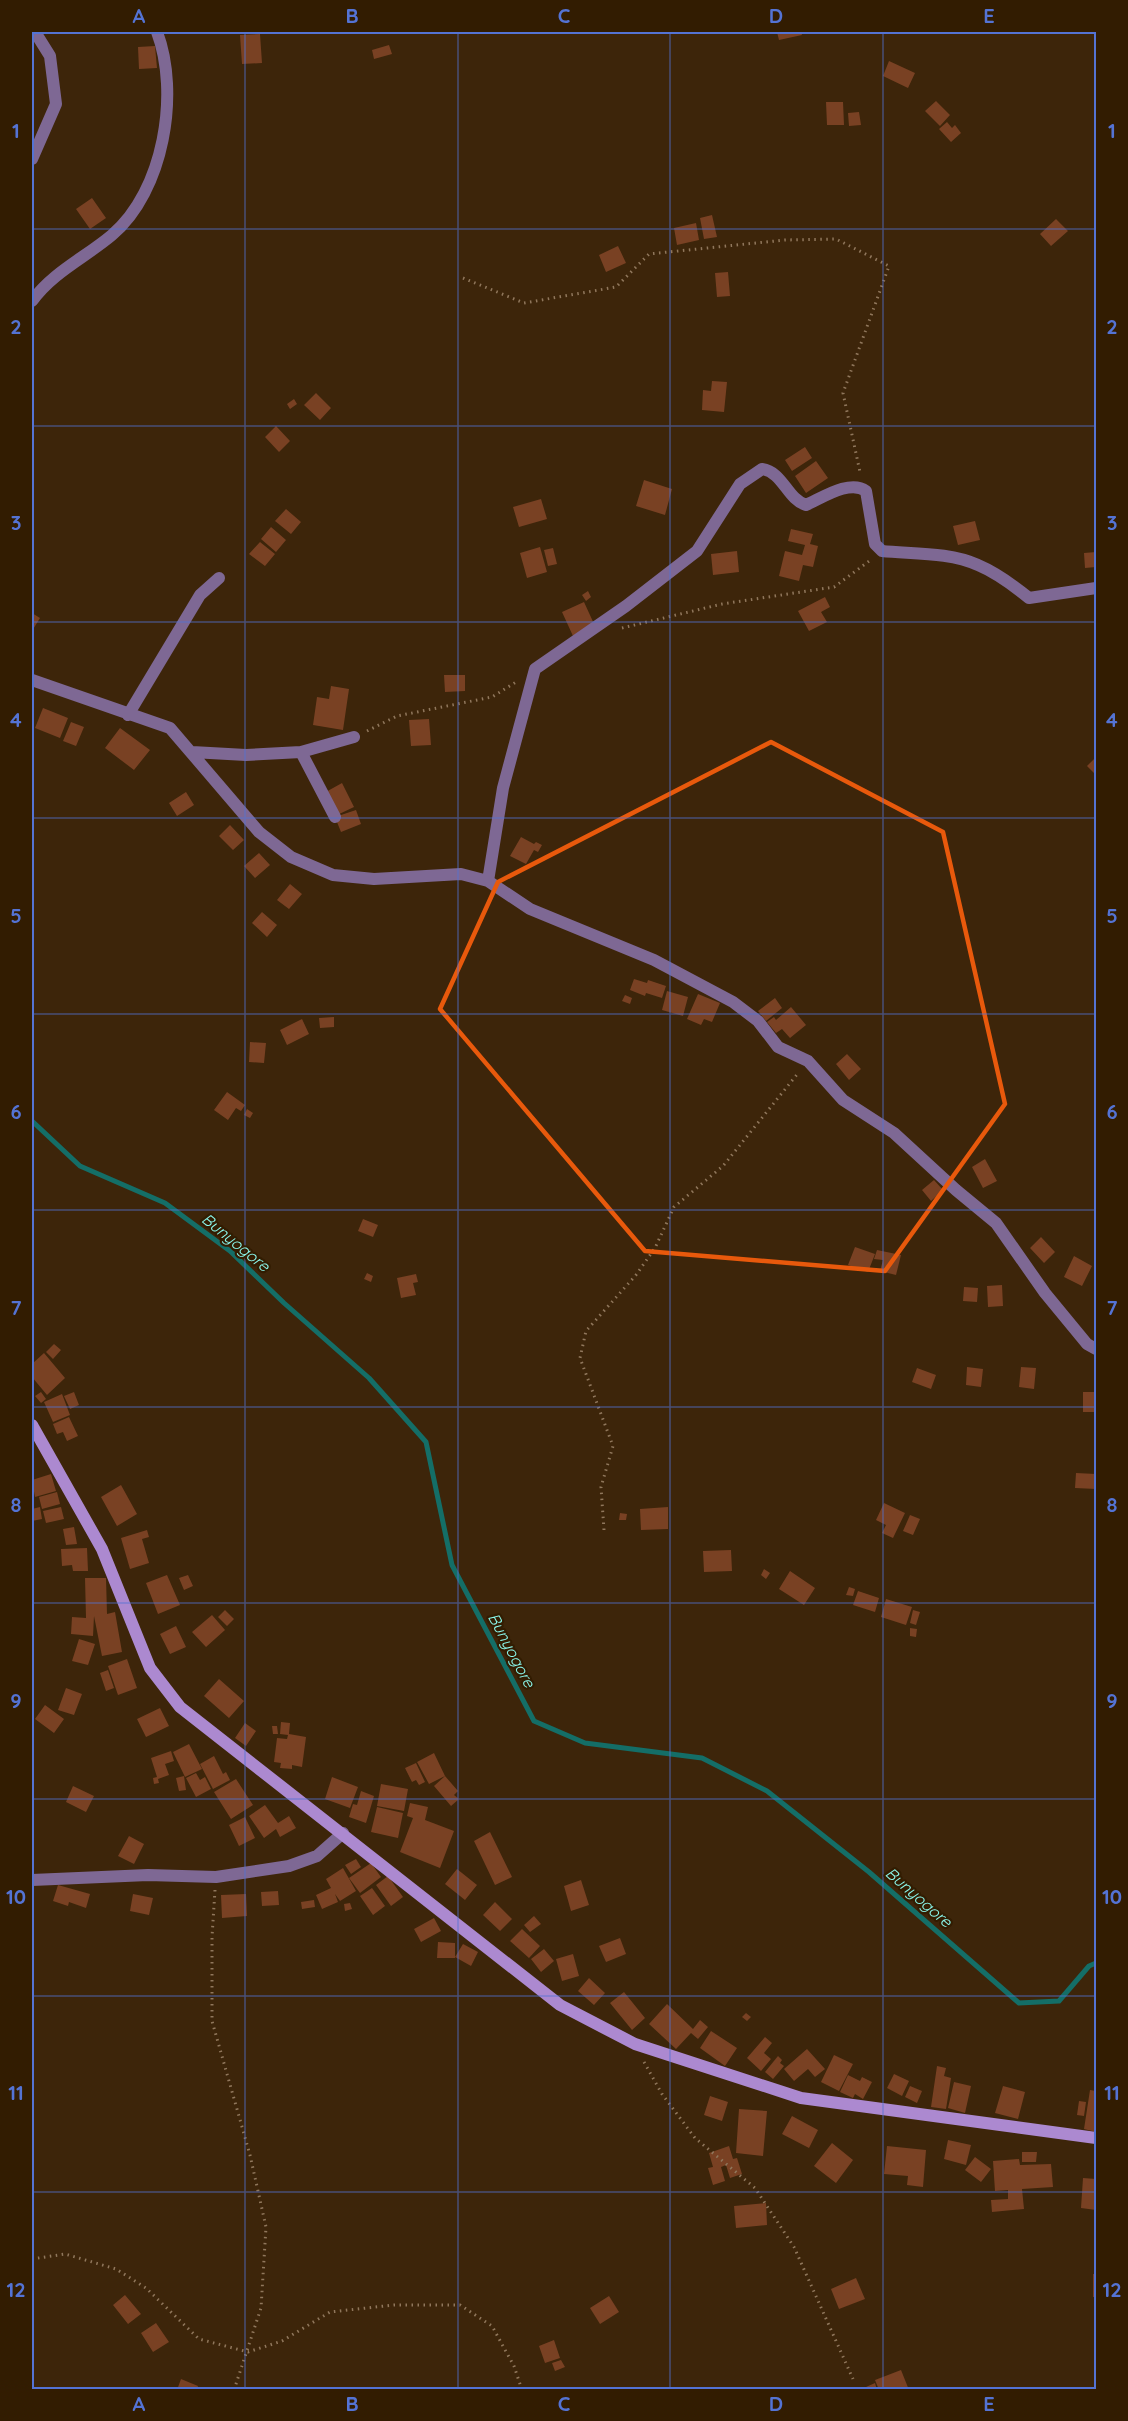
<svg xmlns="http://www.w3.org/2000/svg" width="1128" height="2421" font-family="Quicksand,sans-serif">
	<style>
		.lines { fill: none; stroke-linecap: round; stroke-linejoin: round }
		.stream { stroke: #146e67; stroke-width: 5 }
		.building { fill: #794123 }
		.path { stroke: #90775c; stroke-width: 3; stroke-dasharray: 1.5 4.5; stroke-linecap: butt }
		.minor { stroke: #7e6894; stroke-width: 12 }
		.secondary { stroke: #ac89d0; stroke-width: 12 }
		.marked { fill: none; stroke: #e8590c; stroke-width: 4.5; stroke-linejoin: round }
		.grid { fill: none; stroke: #5473d4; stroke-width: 1.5; stroke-opacity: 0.55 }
		.labels { text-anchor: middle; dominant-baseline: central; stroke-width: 4.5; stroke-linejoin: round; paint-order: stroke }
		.water-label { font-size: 16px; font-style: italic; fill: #8cfaef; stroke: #321c01 }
		.neatline { fill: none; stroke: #5473d4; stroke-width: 2 }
		.grid-label { font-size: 20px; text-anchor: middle; font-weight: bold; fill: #5473d4 }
	</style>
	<rect width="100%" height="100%" fill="#3d250a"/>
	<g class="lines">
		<!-- stream -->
		<path class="stream" d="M32 1121 80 1166 165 1203 230 1251 284 1303 369 1378 426 1442 452 1565 534 1721 585 1743 702 1758 767 1791 869 1872 1019 2003 1059 2001 1089 1966 1096 1963"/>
	</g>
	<!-- building -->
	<path class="building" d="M777 32H801L802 35 779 40Z
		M260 34 262 63 242 64 240 35Z
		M389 45 392 54 374 59 372 50Z
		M155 46 157 68 139 69 138 47Z
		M889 61 915 73 908 88 883 76Z
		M936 101 950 115 940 126 925 111Z
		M826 102H843L844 125H827Z
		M859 112 861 125 849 126 848 113Z
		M947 122 952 128 955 125 961 133 951 142 939 129Z
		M92 198 106 218 90 229 76 209Z
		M712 215 717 237 704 239 700 218Z
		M1056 219 1068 231 1051 246 1040 234Z
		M696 223 699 240 677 245 674 228Z
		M618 246 626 263 606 272 599 255Z
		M728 272 730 296 717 297 715 273Z
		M712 381 727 382 724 412 702 410 703 390 711 391Z
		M316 393 331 408 320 420 304 405Z
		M294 399 297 404 290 409 287 404Z
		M276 426 290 441 279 452 265 437Z
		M805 447 812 458 792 471 785 460Z
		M816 461 828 478 806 493 795 476Z
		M644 480 672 489 665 515 636 506Z
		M541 499 547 519 519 527 513 507Z
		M286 509 301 522 291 534 275 521Z
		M975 521 980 540 958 545 953 526Z
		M271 527 286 540 276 552 261 539Z
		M791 529 813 534 810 544 818 546 813 567 803 565 799 581 779 576 785 551 802 555 805 545 788 541Z
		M260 542 275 554 265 566 249 554Z
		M540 547 547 572 527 578 520 553Z
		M553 548 557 564 548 566 544 550Z
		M737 551 739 572 713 575 711 554Z
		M1096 552V567L1085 568 1084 553Z
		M588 591 591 597 586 601 582 595Z
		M825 597 830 607 821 612 827 622 809 631 798 611Z
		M584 602 595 626 573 636 562 612Z
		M32 613 40 618 32 631Z
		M444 675H465V691L445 692Z
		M331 686 349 689 343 730 313 725 317 697 329 699Z
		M43 708 68 718 60 738 35 728Z
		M429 719 431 745 411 746 409 720Z
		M71 722 84 727 76 746 63 741Z
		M120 728 150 750 134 770 105 748Z
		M1096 757V775L1087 766Z
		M342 783 354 807 335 816 324 793Z
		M186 792 194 805 177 816 169 803Z
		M356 810 361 824 341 832 335 817Z
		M230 825 244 840 233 850 219 836Z
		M521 837 534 844 536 842 542 845 538 852 534 850 526 864 510 856Z
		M259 853 270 865 255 878 244 866Z
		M290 884 302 894 289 909 277 900Z
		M262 912 277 925 267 937 252 923Z
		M634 979 647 983 648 980 666 986 662 998 646 993 645 996 630 990Z
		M667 991 688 997 683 1016 662 1010Z
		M698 994 720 1003 712 1022 704 1019 701 1025 687 1019Z
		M625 995 632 998 630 1004 622 1001Z
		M775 998 782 1008 766 1021 758 1011Z
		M791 1007 806 1025 790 1038 782 1029 776 1033 767 1022 774 1017 776 1020Z
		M334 1017V1027L320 1028 319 1018Z
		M302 1019 309 1034 287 1045 280 1030Z
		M250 1042 266 1043 264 1063 249 1062Z
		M847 1054 861 1069 849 1080 836 1064Z
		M227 1092 245 1105 241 1111 236 1108 228 1120 214 1110Z
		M247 1109 253 1113 250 1118 244 1115Z
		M985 1159 997 1181 983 1188 972 1167Z
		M934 1180 943 1190 931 1201 922 1190Z
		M363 1219 378 1225 373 1237 358 1231Z
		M1041 1237 1055 1252 1044 1263 1030 1248Z
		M855 1247 875 1254 868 1272 848 1265Z
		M877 1250 901 1255 896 1275 880 1271 883 1260 874 1259Z
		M1074 1256 1092 1266 1082 1286 1064 1277Z
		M367 1273 373 1276 371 1282 364 1279Z
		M416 1274 418 1282 413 1283 416 1295 401 1298 397 1278Z
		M1002 1285 1003 1306 988 1307 987 1286Z
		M964 1287 978 1288 977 1302 963 1301Z
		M54 1344 61 1350 53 1359 46 1352Z
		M44 1353 65 1378 47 1395 32 1377V1364Z
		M967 1367 983 1369 981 1387 966 1385Z
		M1021 1367 1036 1368 1034 1389 1019 1387Z
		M917 1368 936 1375 931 1389 912 1382Z
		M41 1392 46 1399 41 1403 35 1396Z
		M74 1392 79 1405 70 1409 64 1396Z
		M1083 1392H1096V1412H1083Z
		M62 1394 70 1415 53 1422 44 1402Z
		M69 1417 78 1436 67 1441 63 1432 57 1434 53 1424Z
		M1076 1473 1096 1474V1489L1075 1488Z
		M51 1474 56 1491 35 1497 32 1480Z
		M121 1485 137 1514 117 1526 101 1497Z
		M57 1492 60 1504 42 1509 39 1497Z
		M884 1503 905 1513 893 1538 882 1533 886 1525 876 1520Z
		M40 1507 42 1519 32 1521V1509Z
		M61 1507 64 1519 46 1523 43 1511Z
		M668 1507V1529L641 1530 640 1509Z
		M620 1513 627 1514 626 1520H619Z
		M910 1515 920 1519 913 1535 903 1531Z
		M74 1527 77 1544 66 1545 63 1529Z
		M147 1530 149 1537 142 1539 149 1563 130 1569 121 1538Z
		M87 1548 88 1571H73L72 1565 62 1566 61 1549Z
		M731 1550 732 1571 704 1572 703 1551Z
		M764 1569 770 1573 766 1579 761 1575Z
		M790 1571 815 1588 804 1605 779 1589Z
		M167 1575 180 1605 158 1614 146 1583Z
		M188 1575 193 1586 184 1590 179 1578Z
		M85 1578H106L107 1614 115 1612 122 1652 102 1656 94 1616 93 1636 71 1634 72 1617 86 1618Z
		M849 1587 855 1589 853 1596 846 1595Z
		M858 1591 879 1598 875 1612 853 1605Z
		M886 1599 912 1607 906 1625 881 1617Z
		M225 1610 234 1619 227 1626 218 1617Z
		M913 1610 920 1612 916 1625 910 1623Z
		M212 1615 225 1630 206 1647 192 1632Z
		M176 1626 186 1647 170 1654 160 1634Z
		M910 1628 917 1629 916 1637 910 1636Z
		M79 1639 95 1644 88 1665 72 1661Z
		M127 1659 137 1688 118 1695 108 1666Z
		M108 1670 114 1688 106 1691 100 1673Z
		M219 1679 244 1701 229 1718 204 1696Z
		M66 1688 82 1694 74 1715 58 1710Z
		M45 1705 64 1719 54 1733 35 1719Z
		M160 1708 169 1726 146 1737 137 1719Z
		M281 1722 290 1723 289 1734 306 1737 302 1767 292 1765V1769L280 1768 281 1763 274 1762 277 1738 287 1739 288 1735 280 1734Z
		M245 1723 256 1731 246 1746 235 1738Z
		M272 1726H277L278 1734H273Z
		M189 1744 202 1769 185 1777 173 1752Z
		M171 1751 174 1761 165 1764 169 1775 158 1779 159 1783 154 1784 153 1778 157 1777 151 1758Z
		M434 1753 445 1776 429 1784 417 1762Z
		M214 1756 223 1774 226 1772 230 1780 213 1789 200 1764Z
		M416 1763 425 1782 419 1785 416 1780 412 1782 405 1768Z
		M196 1773 200 1780 205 1777 211 1789 196 1797 186 1778Z
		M184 1776 186 1790 179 1791 176 1778Z
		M445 1776 458 1791 454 1795 459 1799 451 1806 434 1786Z
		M332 1777 358 1787 350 1808 325 1799Z
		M236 1779 253 1805 231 1819 214 1792Z
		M381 1784 408 1789 404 1811 377 1806Z
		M73 1786 94 1796 86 1812 66 1802Z
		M361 1791 374 1796 366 1823 349 1817 353 1804 357 1805Z
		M410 1803 428 1807 425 1820 454 1831 440 1868 400 1852 413 1818 407 1816Z
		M265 1805 278 1823 289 1816 296 1828 280 1837 276 1829 264 1838 249 1816Z
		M377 1807 403 1813 398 1838 371 1832Z
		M245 1817 255 1838 239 1846 229 1825Z
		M490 1832 512 1877 495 1885 474 1841Z
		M129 1836 144 1844 134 1864 118 1856Z
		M356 1859 361 1867 351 1874 345 1865Z
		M371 1863 381 1877 360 1893 349 1878Z
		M343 1868 356 1891 340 1901 335 1894 338 1902 322 1909 316 1895 331 1888 326 1879Z
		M457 1869 477 1885 465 1900 445 1884Z
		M388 1876 403 1897 391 1906 376 1885Z
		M581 1880 589 1905 571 1911 564 1886Z
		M58 1885 90 1894 86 1908 69 1902 68 1906 53 1901Z
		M372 1888 385 1906 373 1915 360 1896Z
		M278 1891 279 1905 262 1906 261 1892Z
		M133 1894 153 1898 149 1915 130 1911Z
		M246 1894 247 1916 222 1918 221 1895Z
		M314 1900 315 1907 302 1909 301 1902Z
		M495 1902 512 1919 500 1931 483 1915Z
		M350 1903 352 1909 345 1911 344 1904Z
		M534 1916 541 1924 530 1932 524 1925Z
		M434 1918 441 1931 421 1942 414 1929Z
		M522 1929 540 1946 529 1958 510 1941Z
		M620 1938 626 1954 606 1962 599 1946Z
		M438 1942 455 1943V1958H437Z
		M463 1944 478 1952 471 1966 455 1957Z
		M544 1949 554 1961 541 1972 531 1959Z
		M573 1954 579 1976 562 1981 556 1959Z
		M589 1978 605 1993 594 2005 578 1991Z
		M624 1992 645 2018 632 2030 610 2003Z
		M667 2004 693 2029 700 2020 708 2027 698 2039 691 2033 676 2049 649 2024Z
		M746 2013 751 2017 747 2021 742 2017Z
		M711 2031 737 2048 725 2066 700 2048Z
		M765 2037 772 2043 764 2053 771 2059 761 2071 747 2058Z
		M807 2049 825 2069 815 2077 808 2069 794 2081 784 2069Z
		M834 2055 853 2064 839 2091 821 2082Z
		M778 2056 782 2060 780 2063 784 2066 773 2079 765 2072Z
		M937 2066 946 2068 944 2076 951 2078 946 2109 931 2107Z
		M894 2074 909 2081 902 2096 887 2088Z
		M848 2075 860 2081 862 2077 872 2082 863 2099 855 2094 853 2098 840 2092Z
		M954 2082 971 2086 965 2113 948 2108Z
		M910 2086 922 2091 917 2103 905 2097Z
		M1003 2086 1025 2092 1018 2119 995 2113Z
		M1090 2090 1096 2091 1095 2106H1096V2132L1084 2129Z
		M710 2096 728 2102 722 2121 704 2115Z
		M1079 2101 1086 2102 1084 2116 1077 2115Z
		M739 2109 767 2111 763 2156 736 2153Z
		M792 2116 818 2130 809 2148 782 2134Z
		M948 2140 971 2145 966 2165 944 2159Z
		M832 2143 853 2160 836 2183 814 2166Z
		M729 2146 733 2159 737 2158 742 2174 730 2178 726 2165 721 2167 725 2181 713 2185 708 2168 713 2167 709 2153Z
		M887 2146 926 2150 923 2187 907 2185 908 2176 884 2174Z
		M1022 2152H1037L1036 2162H1022Z
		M975 2157 991 2169 981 2182 965 2170Z
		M1019 2159 1020 2165 1051 2164 1053 2187 1022 2189 1024 2209 992 2212 991 2200 1008 2199V2190L995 2191 993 2161Z
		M1083 2178 1096 2179V2210L1081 2208Z
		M766 2203 767 2225 736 2228 734 2206Z
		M1093 2274H1096V2297H1093Z
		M856 2278 865 2299 839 2309 831 2289Z
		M125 2295 141 2314 128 2324 113 2305Z
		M609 2296 619 2312 600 2324 590 2308Z
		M156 2323 169 2342 153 2352 141 2333Z
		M554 2340 560 2358 545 2363 539 2346Z
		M561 2360 565 2367 555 2371 552 2363Z
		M901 2370 909 2390H879L875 2380Z
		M181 2379 198 2386 197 2390H177Z
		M875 2383 877 2390H866V2387Z"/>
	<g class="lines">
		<!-- path -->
		<path class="path" d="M463 278 524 303 616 287 649 254 785 240 836 239 889 266 843 393 860 472
			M622 628 722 604 834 587 872 559
			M367 731 397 716 492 697 516 682
			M604 1530 601 1487 613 1446 580 1358 586 1331 636 1275 655 1248 674 1207 723 1166 799 1072
			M215 1890 212 1937V2021L250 2155 266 2227 261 2308 234 2390
			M644 2062 662 2094 695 2138 755 2188 794 2247 853 2379
			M32 2259 65 2254 116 2269 146 2288 199 2339 248 2352 282 2341 330 2312 394 2305H460L492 2326 514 2366 522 2390"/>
		<!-- minor -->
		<path class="minor" d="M32 159 56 104 50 56 35 32
			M32 301C53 272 86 257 112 235 164 191 180 93 157 32
			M32 680 170 728 259 832 291 857 333 875 374 879 461 874 488 881 530 909 654 960 733 1002 758 1021 778 1047 808 1061 843 1100 894 1133 956 1190 996 1223 1045 1293 1087 1344 1096 1349
			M128 715 200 595 219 578
			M192 752 246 755 301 752 354 737
			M301 752 335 817
			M488 881 503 788 535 669 626 606 697 551 740 484 762 469C783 472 787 499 806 505 822 498 850 479 866 491L875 544 882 551C913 554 950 552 978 565 997 573 1013 585 1029 598L1096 588
			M32 1880 148 1875 216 1877 289 1866 317 1856 343 1833"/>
		<!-- secondary -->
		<path class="secondary" d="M32 1425 102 1549 150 1668 180 1707 560 2005 635 2044 801 2098 1096 2138"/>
	</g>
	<!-- marked area -->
	<path class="marked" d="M771 742 943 832 1005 1104 885 1271 645 1251 440 1009 498 882Z"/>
	<!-- grid -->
	<path class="grid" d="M245 32V2390M458 32V2390M670 32V2390M883 32V2390M32 229H1096M32 426H1096M32 622H1096M32 818H1096M32 1014H1096M32 1210H1096M32 1407H1096M32 1603H1096M32 1799H1096M32 1996H1096M32 2192H1096"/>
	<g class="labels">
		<!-- water labels -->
		<g class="water-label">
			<text transform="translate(236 1242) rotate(39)">Bunyogore</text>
			<text transform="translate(512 1650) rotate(62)">Bunyogore</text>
			<text transform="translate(919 1897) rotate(41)">Bunyogore</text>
		</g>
	</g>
	<!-- border -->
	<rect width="1128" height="2421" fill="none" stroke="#321c01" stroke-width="66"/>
	<rect x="33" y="33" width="1062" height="2355" class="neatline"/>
	<g class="grid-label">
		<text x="139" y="23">A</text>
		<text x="352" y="23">B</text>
		<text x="564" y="23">C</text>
		<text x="776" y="23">D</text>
		<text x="989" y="23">E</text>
		<text x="16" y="138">1</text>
		<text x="1112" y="138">1</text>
		<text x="16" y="334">2</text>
		<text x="1112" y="334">2</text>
		<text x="16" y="530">3</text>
		<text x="1112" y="530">3</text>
		<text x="16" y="727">4</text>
		<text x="1112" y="727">4</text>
		<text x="16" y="923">5</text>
		<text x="1112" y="923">5</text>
		<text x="16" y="1119">6</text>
		<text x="1112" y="1119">6</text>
		<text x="16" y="1315">7</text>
		<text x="1112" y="1315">7</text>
		<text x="16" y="1512">8</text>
		<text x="1112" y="1512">8</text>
		<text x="16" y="1708">9</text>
		<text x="1112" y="1708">9</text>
		<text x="16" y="1904">10</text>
		<text x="1112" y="1904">10</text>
		<text x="16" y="2100">11</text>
		<text x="1112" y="2100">11</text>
		<text x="16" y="2297">12</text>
		<text x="1112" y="2297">12</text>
		<text x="139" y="2411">A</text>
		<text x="352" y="2411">B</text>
		<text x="564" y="2411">C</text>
		<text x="776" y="2411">D</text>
		<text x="989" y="2411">E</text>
	</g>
</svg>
